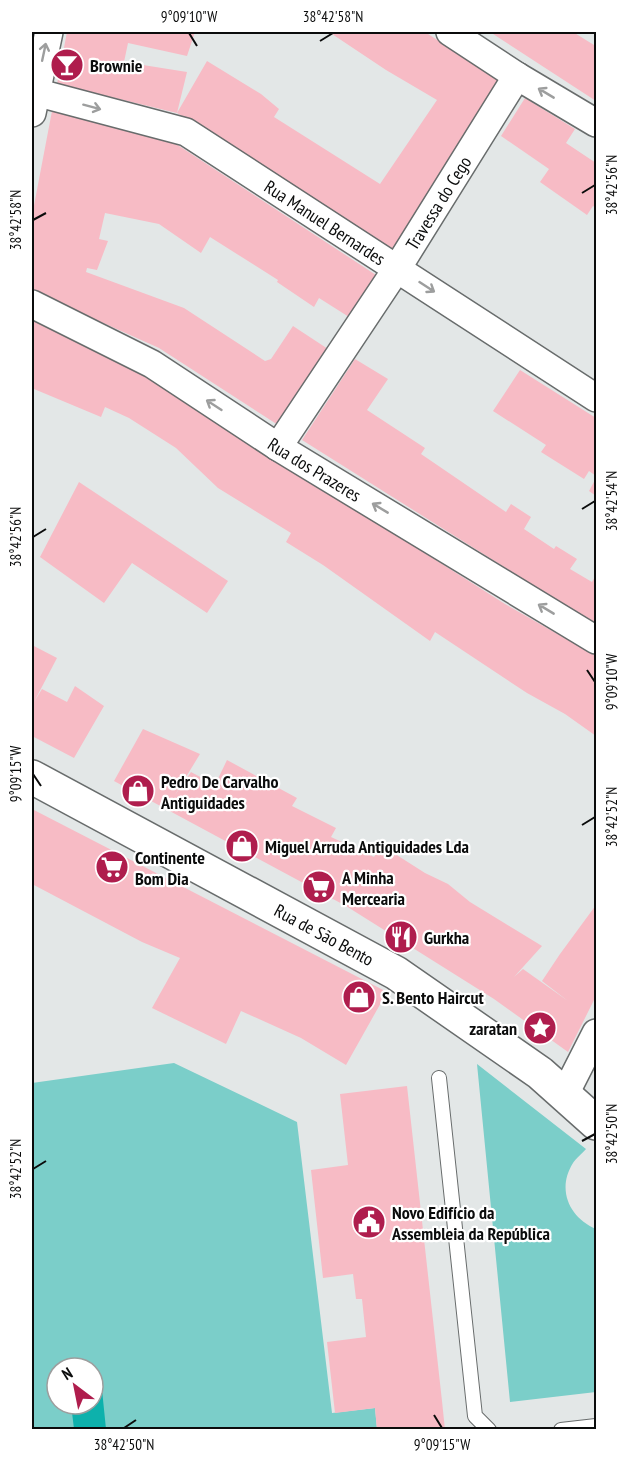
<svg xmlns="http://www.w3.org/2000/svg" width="628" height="1461" font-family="'PT Sans Narrow',sans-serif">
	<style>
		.green { fill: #7bcec9; fill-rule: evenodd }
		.water { fill: #0db1ac }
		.building { fill: #f7bbc5 }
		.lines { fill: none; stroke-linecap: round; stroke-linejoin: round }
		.lane-casing { stroke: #686c6c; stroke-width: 16 }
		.street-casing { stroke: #686c6c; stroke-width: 30 }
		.secondary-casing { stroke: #686c6c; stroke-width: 36 }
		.lane { stroke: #fff; stroke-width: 14 }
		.street { stroke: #fff; stroke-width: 27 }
		.secondary { stroke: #fff; stroke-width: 33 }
		.oneway { stroke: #9d9e9e }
		.ticks { fill: none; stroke: #0b0c0c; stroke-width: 2 }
		.labels { text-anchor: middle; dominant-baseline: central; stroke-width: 4.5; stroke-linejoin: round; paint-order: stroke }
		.poi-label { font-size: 18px; font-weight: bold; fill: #0b0c0c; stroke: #fff; text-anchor: start }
		.street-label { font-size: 18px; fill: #0b0c0c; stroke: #fff }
		.neatline { fill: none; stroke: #0b0c0c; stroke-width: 2 }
		.ticks-label { font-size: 15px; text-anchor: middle; fill: #0b0c0c }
	</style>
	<rect width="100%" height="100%" fill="#e3e7e7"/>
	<!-- green -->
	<path class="green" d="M174 1063 297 1122 332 1413 375 1408 377 1429H32V1083ZM57 1368H93V1404H57Z
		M477 1064 586 1149C582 1154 576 1158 573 1163 556 1190 570 1218 596 1229V1392L510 1402Z"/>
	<!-- water -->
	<path class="water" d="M101 1380 106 1429H74L71 1404H93V1381Z"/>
	<!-- building -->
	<path class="building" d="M67 32H195L187 56 128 43 124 62 187 72 177 113 57 84Z
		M329 32H425L502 82 392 251 249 156 177 113 207 61 261 94 279 109 274 117 380 184 437 100 386 70Z
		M490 32H573L594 45 596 41V101Z
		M525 98 575 129 566 143 596 163V208L593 206 587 215 540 182 549 169 501 136Z
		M52 111 170 140 376 275 349 317 319 298 314 307 277 282 278 280 210 237 201 253 159 224 105 213 99 239 108 241 97 270 87 268 86 272 184 308 265 361 271 359 293 326 328 349 278 425 159 348 32 291V216Z
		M32 320 123 361 505 604 596 656V736L565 714 527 693 435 632 430 641 323 565 286 542 291 533 218 488 176 448 129 418 105 407 101 417 34 389 32 394Z
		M355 359 388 379 367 410 425 448 421 454 506 512 511 504 531 517 524 529 554 549 556 546 577 559 570 569 592 582 596 575V623L531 584 302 440Z
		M520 370 596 418V476L589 471 584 479 541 452 546 445 493 411Z
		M596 478V496L589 491Z
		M79 482 228 581 207 613 132 563 104 603 40 557Z
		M32 645 57 658 34 702 42 689 67 702 75 686 104 706 74 758 32 736Z
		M143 729 200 754 175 795 191 772 215 785 227 760 297 798 292 806 336 828 331 837 374 857 381 845 425 873 448 884 470 902 542 946 514 977 523 969 568 1001 542 981 560 954 596 905V996L568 1052 494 999 346 906 114 781Z
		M32 809 387 992 346 1065 301 1038 241 1011 226 1044 152 1008 180 958 142 942 32 884Z
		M407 1086 442 1401 445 1430H377L375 1408 335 1413 327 1342 366 1337 362 1299H356L353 1274 323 1278 311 1170 348 1165 340 1094Z"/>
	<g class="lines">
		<defs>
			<path id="lane" d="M439 1078 475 1416 489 1430
				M561 1430 596 1426"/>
			<g id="street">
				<path d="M450 32 517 76 596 123"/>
				<path id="s1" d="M35 92 186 132 596 398"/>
				<path d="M32 113 49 32"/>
				<path id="s2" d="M32 304 152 364 278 447 596 640"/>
				<path id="s3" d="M278 447 398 267 517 76"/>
				<path d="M565 1094 596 1033"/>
			</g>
			<g id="secondary">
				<path id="s4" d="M32 777 396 973 540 1073 596 1123"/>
			</g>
		</defs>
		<!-- lane casing -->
		<use href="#lane" class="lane-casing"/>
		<!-- street casing -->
		<use href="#street" class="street-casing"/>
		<!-- secondary casing -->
		<use href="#secondary" class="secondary-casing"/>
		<!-- lane -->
		<use href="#lane" class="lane"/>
		<!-- street -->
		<use href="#street" class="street"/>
		<!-- secondary -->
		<use href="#secondary" class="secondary"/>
	</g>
	<!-- one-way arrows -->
	<defs><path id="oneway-shaft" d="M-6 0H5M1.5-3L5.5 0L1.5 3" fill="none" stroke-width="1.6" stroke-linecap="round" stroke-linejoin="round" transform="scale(1.5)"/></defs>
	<g class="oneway">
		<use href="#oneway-shaft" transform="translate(44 52) rotate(-78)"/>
		<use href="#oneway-shaft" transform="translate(546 93) rotate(-149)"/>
		<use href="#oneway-shaft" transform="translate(92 107) rotate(15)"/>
		<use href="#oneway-shaft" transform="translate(427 287) rotate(33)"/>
		<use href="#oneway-shaft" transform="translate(214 405) rotate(-147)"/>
		<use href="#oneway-shaft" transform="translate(380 508) rotate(-149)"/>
		<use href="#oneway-shaft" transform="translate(546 609) rotate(-149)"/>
	</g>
	<!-- ticks -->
	<path class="ticks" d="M189 33 197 46M320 41 333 33M582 193 595 185M33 220 46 213M582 509 595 501M33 537 46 529M587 670 595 682M33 774 41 786M582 825 595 817M582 1141 595 1134M33 1169 46 1161M434 1415 442 1428M124 1428 136 1420"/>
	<!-- icons -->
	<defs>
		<symbol id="bar-disc" viewBox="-11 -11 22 22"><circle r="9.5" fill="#af1d4d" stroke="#fff"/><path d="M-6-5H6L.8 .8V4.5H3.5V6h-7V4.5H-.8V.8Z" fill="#fff"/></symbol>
		<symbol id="shop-disc" viewBox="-11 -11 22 22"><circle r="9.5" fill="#af1d4d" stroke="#fff"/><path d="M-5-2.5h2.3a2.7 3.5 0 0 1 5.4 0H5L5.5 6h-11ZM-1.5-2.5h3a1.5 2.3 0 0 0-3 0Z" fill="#fff"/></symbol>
		<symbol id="supermarket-disc" viewBox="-11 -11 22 22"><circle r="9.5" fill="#af1d4d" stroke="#fff"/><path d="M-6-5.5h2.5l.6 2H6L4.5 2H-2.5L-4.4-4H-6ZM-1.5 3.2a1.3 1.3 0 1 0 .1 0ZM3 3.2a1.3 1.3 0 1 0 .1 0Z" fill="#fff"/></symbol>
		<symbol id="restaurant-disc" viewBox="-11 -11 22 22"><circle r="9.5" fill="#af1d4d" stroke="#fff"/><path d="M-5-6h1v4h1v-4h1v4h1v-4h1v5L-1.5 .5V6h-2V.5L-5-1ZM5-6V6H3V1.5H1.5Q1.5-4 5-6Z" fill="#fff"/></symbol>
		<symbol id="sight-disc" viewBox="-11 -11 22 22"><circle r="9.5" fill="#af1d4d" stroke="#fff"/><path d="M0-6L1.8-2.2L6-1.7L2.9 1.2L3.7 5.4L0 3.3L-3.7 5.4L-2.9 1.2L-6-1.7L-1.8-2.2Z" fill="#fff"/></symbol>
		<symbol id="civic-disc" viewBox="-11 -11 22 22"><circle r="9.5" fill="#af1d4d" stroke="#fff"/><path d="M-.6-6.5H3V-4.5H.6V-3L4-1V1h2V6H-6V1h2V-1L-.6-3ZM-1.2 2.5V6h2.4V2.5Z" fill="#fff"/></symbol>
	</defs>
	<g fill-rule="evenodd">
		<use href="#bar-disc" x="48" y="46" width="38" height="38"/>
		<use href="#shop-disc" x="119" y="772" width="38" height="38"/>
		<use href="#shop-disc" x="223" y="827" width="38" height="38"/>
		<use href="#supermarket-disc" x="93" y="848" width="38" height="38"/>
		<use href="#supermarket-disc" x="300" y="868" width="38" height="38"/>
		<use href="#restaurant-disc" x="382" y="918" width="38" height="38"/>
		<use href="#shop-disc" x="340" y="978" width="38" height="38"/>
		<use href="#sight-disc" x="521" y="1009" width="38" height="38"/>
		<use href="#civic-disc" x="350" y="1203" width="38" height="38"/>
	</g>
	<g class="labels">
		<!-- poi labels -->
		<g class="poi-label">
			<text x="90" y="65">Brownie</text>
			<text x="161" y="781">Pedro De Carvalho<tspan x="161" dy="21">Antiguidades</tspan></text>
			<text x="265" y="846">Miguel Arruda Antiguidades Lda</text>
			<text x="135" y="857">Continente<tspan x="135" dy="21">Bom Dia</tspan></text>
			<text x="342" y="877">A Minha<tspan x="342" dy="21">Mercearia</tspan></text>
			<text x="424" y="937">Gurkha</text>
			<text x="382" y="997">S. Bento Haircut</text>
			<text x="517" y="1028" text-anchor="end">zaratan</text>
			<text x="392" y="1212">Novo Edifício da<tspan x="392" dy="21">Assembleia da República</tspan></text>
		</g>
		<!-- street labels -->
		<g class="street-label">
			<text stroke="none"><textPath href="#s3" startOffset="292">Travessa do Cego</textPath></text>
			<text stroke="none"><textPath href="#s1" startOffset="322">Rua Manuel Bernardes</textPath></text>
			<text stroke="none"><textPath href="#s2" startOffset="328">Rua dos Prazeres</textPath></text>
			<text stroke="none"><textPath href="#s4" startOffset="332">Rua de São Bento</textPath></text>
		</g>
	</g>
	<!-- border -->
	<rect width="628" height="1461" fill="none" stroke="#ffffff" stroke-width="66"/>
	<!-- north arrow -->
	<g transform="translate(75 1386) rotate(328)"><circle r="28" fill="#ffffff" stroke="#9d9e9e" stroke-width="1.5"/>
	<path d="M0-4.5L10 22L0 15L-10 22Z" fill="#af1d4d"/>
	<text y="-9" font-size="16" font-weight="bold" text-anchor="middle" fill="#0b0c0c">N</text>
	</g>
	<rect x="33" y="33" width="562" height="1395" class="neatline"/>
	<g class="ticks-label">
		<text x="189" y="22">9°09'10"W</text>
		<text x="333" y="22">38°42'58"N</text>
		<text transform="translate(612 185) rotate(-90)" y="5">38°42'56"N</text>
		<text transform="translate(16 220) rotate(-90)" y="5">38°42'58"N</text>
		<text transform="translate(612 501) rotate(-90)" y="5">38°42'54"N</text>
		<text transform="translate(16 537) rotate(-90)" y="5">38°42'56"N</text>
		<text transform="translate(612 682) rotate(-90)" y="5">9°09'10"W</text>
		<text transform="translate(16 774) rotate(-90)" y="5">9°09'15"W</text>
		<text transform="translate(612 817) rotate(-90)" y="5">38°42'52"N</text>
		<text transform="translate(612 1134) rotate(-90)" y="5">38°42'50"N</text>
		<text transform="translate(16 1169) rotate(-90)" y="5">38°42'52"N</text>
		<text x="124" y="1450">38°42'50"N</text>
		<text x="442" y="1450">9°09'15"W</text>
	</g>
</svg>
